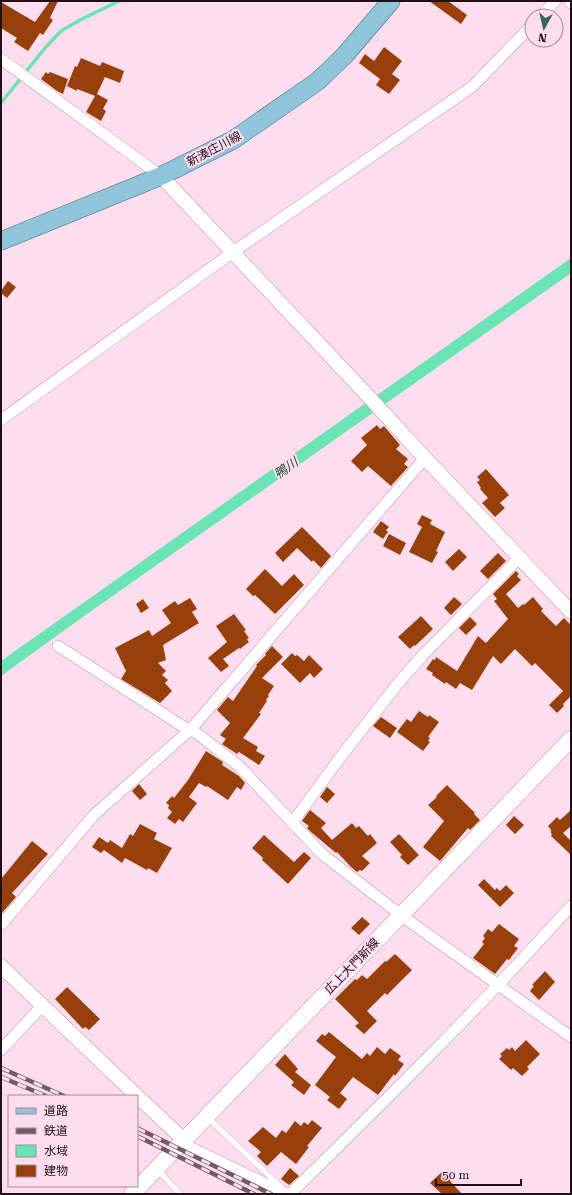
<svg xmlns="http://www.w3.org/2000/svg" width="572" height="1195" font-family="'Roboto Serif','Noto Sans JP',serif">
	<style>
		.water { fill: #6ae4b5 }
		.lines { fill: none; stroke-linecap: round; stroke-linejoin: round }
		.stream { stroke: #6ae4b5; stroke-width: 3.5 }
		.building { fill: #97400c }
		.service-casing { stroke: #c291ab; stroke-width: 6 }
		.minor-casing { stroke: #c291ab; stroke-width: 12 }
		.tertiary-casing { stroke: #c291ab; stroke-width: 15 }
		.secondary-casing { stroke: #c291ab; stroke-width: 17 }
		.primary-casing { stroke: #396d86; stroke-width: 19 }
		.service { stroke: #fff; stroke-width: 5.5 }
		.minor { stroke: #fff; stroke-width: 11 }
		.tertiary { stroke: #fff; stroke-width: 14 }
		.secondary { stroke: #fff; stroke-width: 16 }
		.primary { stroke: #90c5d9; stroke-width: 18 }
		.rail-casing { stroke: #725b67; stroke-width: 4.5 }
		.rail { stroke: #fdddee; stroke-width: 3; stroke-dasharray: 9; stroke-linecap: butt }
		.labels { text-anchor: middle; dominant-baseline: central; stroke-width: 4; stroke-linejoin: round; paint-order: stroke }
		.street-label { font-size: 12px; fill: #210f19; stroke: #fdddee }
		.water-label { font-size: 13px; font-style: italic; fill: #245743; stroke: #fdddee }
	</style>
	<rect width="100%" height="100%" fill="#fdddee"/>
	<!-- water -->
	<path class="water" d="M571 258V273L80 619 1 676V661Z"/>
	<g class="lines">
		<!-- stream -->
		<path class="stream" d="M1 103 45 48 61 31 80 20 119 1"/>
	</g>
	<!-- building -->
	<path class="building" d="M50 1H58L50 18 53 20 43 35 40 33 28 51 14 42 17 38 1 28V2L35 22Z
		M429 1H448L467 15 461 24Z
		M384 47 402 61 392 74 400 80 389 94 376 85 380 79 359 63 365 54 374 61Z
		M81 58 100 66 102 62 124 71 120 83 105 77 97 94 108 100 103 109 106 111 101 121 86 112 95 96 77 89V91L67 86 75 66 77 67Z
		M46 72 48 74 50 72 68 79 63 94 57 91 41 79Z
		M8 281 16 287 7 298 1 293V291Z
		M377 425 380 429 384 426 400 445 396 449 408 459 404 464 408 467 391 486 368 466 362 472 351 461 367 445 361 438Z
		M486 469 509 495 500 503 505 508 495 517 482 503 488 498 480 489 481 488 477 482 480 480 477 477Z
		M422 515 432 520 430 524 445 532 436 551 438 552 432 563 409 552 422 527 417 524Z
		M381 521 389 527 386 530 388 532 383 539 373 532Z
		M302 527 331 556 321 568 313 560 312 562 297 548 283 562 275 553Z
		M389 534 406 543 400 555 383 546Z
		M459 549 467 557 453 571 445 562Z
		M498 553 506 561 488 579 480 571Z
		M265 569 282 586 294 574 304 585 275 614 255 595 253 596 246 589Z
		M516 571 519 574 517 576 521 580 506 594 518 608 523 604 524 605 533 597 543 609 541 611 556 626 564 618 571 625V698L570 697 563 704 564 706 557 713 549 705 563 691 535 663 532 666 515 649 501 664 493 656 472 690 460 683 456 689 446 682 445 684 432 675 433 673 426 669 433 659 435 660 436 657 457 671 478 636 486 643 508 619 494 601 497 599 493 594Z
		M454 597 462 604 451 615 444 608Z
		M190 598 197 609 192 612 199 623 163 645 166 660 158 663 166 671 162 675 168 680 165 683 172 691 160 703 121 679 126 671 115 648 149 630 152 636 171 623 162 610 175 601 178 605Z
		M143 599 149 608 141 613 136 604Z
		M234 614 246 630 244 631 249 638 247 639 249 642 240 649 239 648 223 659 229 666 221 672 208 658 227 642 216 626Z
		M421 616 433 629 415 646 414 645 410 649 398 637Z
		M470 617 477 624 466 635 459 628Z
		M272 646 283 657 262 678 274 686 268 695 269 696 266 700 267 701 259 713 261 714 243 738 258 747 256 751 265 756 259 765 239 752 237 754 222 744 226 739 220 735 230 723 217 710 228 697 233 701 257 666 256 665 266 655 265 654Z
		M292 653 295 656 297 655 304 661 309 655 323 669 314 678 310 673 300 683 281 664Z
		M419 711 428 717 429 715 439 722 428 737 430 738 428 741 430 742 423 751 397 732 407 719 411 722Z
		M381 717 397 728 390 738 373 726Z
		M206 751 223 762 222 765 239 776 245 783 241 790 237 787 228 800 207 786 206 787 199 783 189 797 197 803 183 822 179 819 175 824 167 818 172 812 168 808 169 805 166 803 172 796 174 798 188 780Z
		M139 784 147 794 140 800 132 791Z
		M447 785 475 813 474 814 480 820 470 830 468 828 440 861 423 847 444 821 428 805 437 797 436 796Z
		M327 787 335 794 327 803 320 797Z
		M310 810 326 823 321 828 332 840 352 823 356 828 359 826 368 836 370 834 377 843 362 856 370 863 362 871 360 870 357 872 351 867 337 852 336 853 311 832 307 828 309 826 302 821Z
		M571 810V826L563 833 571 841V855L551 836 552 834 551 833V830L548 826 557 817 560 820Z
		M514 816 524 825 515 834 506 825Z
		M140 824 157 833 154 839 172 848 157 873 148 868 147 870 125 858 122 863 104 850 101 853 92 847 99 837 108 843 110 840 122 848 130 834 133 836Z
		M399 834 419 855 408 865 400 857 402 855 390 842Z
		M264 835 294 862 304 852 311 858 288 884 262 860 263 858 252 848Z
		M32 841 48 854 12 893 16 897 1 914V879Z
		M484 879 495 890 497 888 500 891 506 885 514 893 500 907 478 885Z
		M362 917 370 924 359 935 351 928Z
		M499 924 519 939 514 946 518 948 509 960 507 959 495 974 473 958 484 944 482 942 485 938 483 936 488 929 492 932Z
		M395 954 412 970 387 995 385 993 367 1011 377 1021 364 1034 355 1026 359 1023 335 999 355 979 357 980 362 975 367 979 385 961 386 962Z
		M545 971 555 982 539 1000 530 991 534 986 532 985Z
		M67 987 100 1019 89 1030 85 1027 83 1029 55 999Z
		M329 1032 362 1059 367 1053 370 1056 377 1047 385 1054 390 1048 401 1056 398 1060 404 1064 395 1076 394 1074 378 1095 353 1077 340 1093 347 1099 339 1109 327 1100 330 1097 315 1085 336 1057 316 1041 322 1034 325 1036Z
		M526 1040 540 1054 527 1067 529 1069 522 1076 513 1068 511 1070 499 1059 502 1056 500 1054 507 1048 509 1050 512 1047 515 1051Z
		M285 1054 298 1069 295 1072 311 1085 304 1095 291 1085 294 1082 275 1065Z
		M312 1120 322 1128 307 1146 309 1147 296 1164 281 1152 267 1166 257 1156 261 1152 248 1141 263 1127 276 1138 282 1130 286 1133 295 1121 301 1126 304 1122 308 1125Z
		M290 1168 299 1176 289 1185 281 1179Z
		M443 1171 451 1180 450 1181 462 1194H442L430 1183Z"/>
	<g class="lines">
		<defs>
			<path id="service" d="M208 1118 282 1188
				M157 1169 180 1194"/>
			<path id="minor" d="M569 1 571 3
				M541 16 555 1
				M1 59 161 176
				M1 420 233 252 473 86 532 25
				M58 646 190 731
				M191 729 238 765 322 854 402 916 571 1037
				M292 823 342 755 400 681 423 655 519 558
				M1 925 94 815 191 729 425 458
				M1 1050 42 1006
				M181 1143 287 1194
				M290 1194C386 1100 481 1006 571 906"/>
			<path id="tertiary" d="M161 176 368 396 425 458 571 612
				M1 966 137 1096
				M137 1096 184 1140"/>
			<path id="secondary" d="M132 1194 571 739"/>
			<path id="primary" d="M1 241 161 176 233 140 318 81 345 55 391 1"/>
		</defs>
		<!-- service casing -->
		<use href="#service" class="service-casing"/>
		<!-- minor casing -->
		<use href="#minor" class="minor-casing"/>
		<!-- tertiary casing -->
		<use href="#tertiary" class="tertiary-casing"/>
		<!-- secondary casing -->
		<use href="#secondary" class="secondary-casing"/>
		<!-- primary casing -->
		<use href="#primary" class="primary-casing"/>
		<!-- service -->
		<use href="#service" class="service"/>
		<!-- minor -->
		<use href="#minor" class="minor"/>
		<!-- tertiary -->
		<use href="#tertiary" class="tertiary"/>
		<!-- secondary -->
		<use href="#secondary" class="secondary"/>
		<!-- primary -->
		<use href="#primary" class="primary"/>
		<defs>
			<path id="rail" d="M1 1068 64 1096
				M1 1077 46 1096
				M137 1128 271 1194
				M137 1136 254 1194"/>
		</defs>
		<!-- rail casing -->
		<use href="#rail" class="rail-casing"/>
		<!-- rail -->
		<use href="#rail" class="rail"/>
	</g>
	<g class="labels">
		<!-- street labels -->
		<g class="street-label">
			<text transform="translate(214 149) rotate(-28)">新湊庄川線</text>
			<text transform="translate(352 966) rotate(-46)">広上大門新線</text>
		</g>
		<!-- water labels -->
		<g class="water-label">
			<text transform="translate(286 468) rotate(-35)">鴨川</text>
		</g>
	</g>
	<!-- border -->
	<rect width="572" height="1195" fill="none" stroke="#210f19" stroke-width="4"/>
	<!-- legend -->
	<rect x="8" y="1095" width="130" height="92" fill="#fdddee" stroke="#a58b99"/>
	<rect x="16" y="1108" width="20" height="6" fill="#90c5d9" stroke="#a58b99"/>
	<text x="44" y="1115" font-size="12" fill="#210f19">道路</text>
	<rect x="16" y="1128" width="20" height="6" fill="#725b67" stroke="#a58b99"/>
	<text x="44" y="1135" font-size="12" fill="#210f19">鉄道</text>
	<rect x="16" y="1145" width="20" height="12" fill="#6ae4b5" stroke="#a58b99"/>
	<text x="44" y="1155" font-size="12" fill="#210f19">水域</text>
	<rect x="16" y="1165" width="20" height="12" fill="#97400c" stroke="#a58b99"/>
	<text x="44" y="1175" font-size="12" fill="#210f19">建物</text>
	<!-- north arrow -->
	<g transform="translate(544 28) rotate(188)"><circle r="19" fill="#fdddee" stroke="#a58b99"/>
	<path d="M0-3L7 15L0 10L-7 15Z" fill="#2f6a53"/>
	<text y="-6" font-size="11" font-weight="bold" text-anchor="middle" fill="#210f19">N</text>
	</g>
	<!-- scale -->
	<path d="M436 1179v6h85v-6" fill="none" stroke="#210f19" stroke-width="2"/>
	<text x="442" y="1179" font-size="12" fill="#210f19" stroke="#fdddee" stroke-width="3" paint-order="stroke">50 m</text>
</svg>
